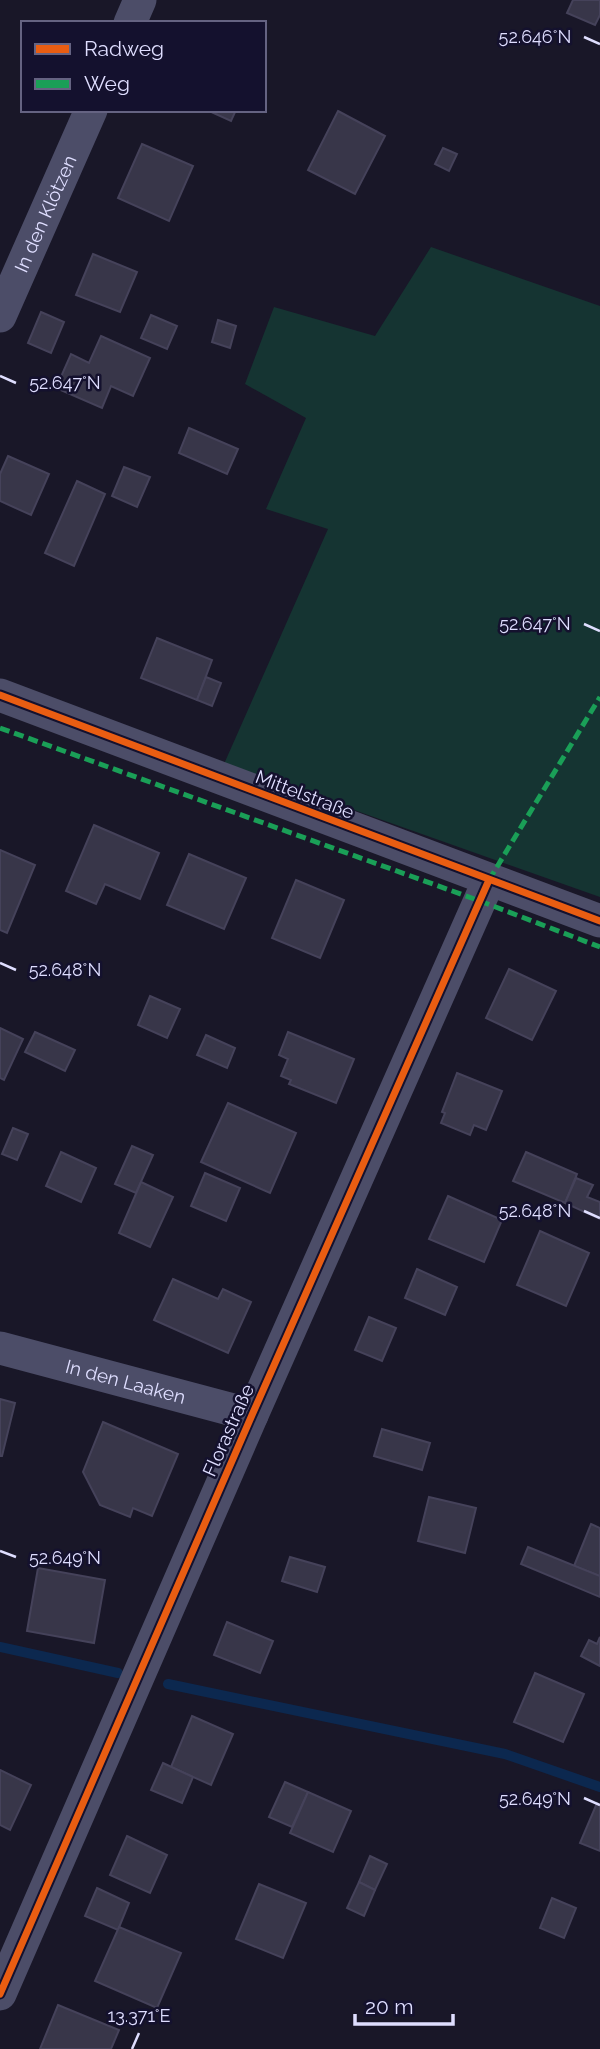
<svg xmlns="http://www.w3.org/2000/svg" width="600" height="2049" font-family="Raleway,sans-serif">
  <rect width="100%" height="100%" fill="#191728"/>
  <path fill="#153432" d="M431 247 600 306V897L224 764 328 529 266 509 306 418 245 384 274 307 375 336Z"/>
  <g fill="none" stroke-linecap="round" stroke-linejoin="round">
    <g stroke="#0c284f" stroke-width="10">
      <path d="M0 1647 118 1673"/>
      <path d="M168 1684 505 1754 600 1787"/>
    </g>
  </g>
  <g fill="#383649" stroke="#45425a" stroke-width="2">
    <path d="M573 0H600V15L595 25 567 13Z"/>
    <path d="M207 110H236L231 121Z"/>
    <path d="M338 111 385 136 355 194 308 170Z"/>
    <path d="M142 144 193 166 169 221 118 198Z"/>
    <path d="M443 148 457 154 449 171 435 164Z"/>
    <path d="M93 254 137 272 120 312 76 295Z"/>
    <path d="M41 312 64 322 51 353 28 343Z"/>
    <path d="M151 315 177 326 167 349 141 338Z"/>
    <path d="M218 320 236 326 230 348 212 342Z"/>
    <path d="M101 336 150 358 133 396 111 386 102 408 56 388 71 354 89 363Z"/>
    <path d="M189 428 238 449 227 474 179 453Z"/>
    <path d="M8 456 49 474 31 515 0 501V474Z"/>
    <path d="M124 467 150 477 137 507 112 496Z"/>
    <path d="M77 481 105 494 74 566 45 553Z"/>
    <path d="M157 638 212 660 197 700 141 678Z"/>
    <path d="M206 677 221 683 212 706 197 700Z"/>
    <path d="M94 825 159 853 140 899 105 884 96 904 66 891Z"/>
    <path d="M0 850 35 865 7 933 0 930Z"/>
    <path d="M189 854 246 878 224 929 167 905Z"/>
    <path d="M296 880 344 900 320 958 272 938Z"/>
    <path d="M509 969 556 991 532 1040 486 1018Z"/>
    <path d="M150 996 180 1009 167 1038 138 1025Z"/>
    <path d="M0 1028 23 1039 4 1080 0 1078Z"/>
    <path d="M35 1032 75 1050 65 1071 25 1052Z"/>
    <path d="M288 1032 354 1059 336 1103 289 1084 291 1080 281 1076 288 1059 279 1055Z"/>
    <path d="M206 1035 235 1048 227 1068 197 1055Z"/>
    <path d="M457 1073 502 1091 486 1130 474 1125 470 1135 441 1123 445 1113 442 1112Z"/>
    <path d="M228 1103 296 1133 270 1193 201 1162Z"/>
    <path d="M13 1128 28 1134 17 1160 2 1154Z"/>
    <path d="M132 1146 153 1155 136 1193 115 1184Z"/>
    <path d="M61 1152 96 1168 81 1202 46 1186Z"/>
    <path d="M526 1152 577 1174 565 1203 513 1181Z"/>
    <path d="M205 1173 240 1188 226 1221 191 1206Z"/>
    <path d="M576 1178 593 1185 587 1197 600 1202V1219L565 1203Z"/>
    <path d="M141 1182 173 1197 150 1247 119 1233Z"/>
    <path d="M448 1196 502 1220 484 1262 429 1239Z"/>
    <path d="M540 1231 589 1253 566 1306 517 1285Z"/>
    <path d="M417 1269 457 1287 445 1315 405 1298Z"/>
    <path d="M173 1279 218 1299 223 1289 251 1302 228 1353 154 1320Z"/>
    <path d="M369 1317 396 1328 382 1361 355 1350Z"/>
    <path d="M0 1399 15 1403 2 1456H0Z"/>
    <path d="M103 1422 178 1454 152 1516 133 1508 130 1517 100 1505 83 1472Z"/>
    <path d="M382 1429 430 1443 422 1470 374 1456Z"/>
    <path d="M429 1497 476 1508 465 1553 418 1541Z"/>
    <path d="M591 1524 600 1528V1576L574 1566Z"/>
    <path d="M528 1547 600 1576V1597L521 1564Z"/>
    <path d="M290 1557 325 1567 317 1592 282 1581Z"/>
    <path d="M38 1568 105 1580 94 1643 27 1631Z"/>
    <path d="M227 1622 273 1641 260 1673 214 1655Z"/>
    <path d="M600 1637V1666L581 1656 589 1640 597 1644Z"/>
    <path d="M535 1673 584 1694 563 1742 514 1722Z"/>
    <path d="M192 1716 233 1734 211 1785 171 1767Z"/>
    <path d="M163 1763 193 1777 182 1803 151 1790Z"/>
    <path d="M0 1770 31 1785 10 1830 0 1825Z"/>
    <path d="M285 1782 308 1792 292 1827 269 1817Z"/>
    <path d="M308 1792 351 1811 333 1852 290 1833Z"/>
    <path d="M597 1803 600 1805V1851L580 1843Z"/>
    <path d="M127 1836 167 1855 150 1893 110 1875Z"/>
    <path d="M370 1856 387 1864 375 1890 359 1882Z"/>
    <path d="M359 1882 375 1890 364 1916 347 1908Z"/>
    <path d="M259 1884 306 1903 283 1958 236 1939Z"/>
    <path d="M97 1888 129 1903 118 1930 85 1916Z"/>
    <path d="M552 1898 576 1908 564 1938 540 1928Z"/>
    <path d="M119 1927 181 1953 157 2008 95 1981Z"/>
    <path d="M58 2005 119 2030 111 2049H40Z"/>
  </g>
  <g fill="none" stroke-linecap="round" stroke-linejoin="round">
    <g stroke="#4c4d68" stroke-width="33">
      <path d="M130 23 140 0"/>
      <path id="s1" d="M0 316 91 110"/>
      <path d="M0 695 600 921"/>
      <path id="s2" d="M0 1348 252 1415"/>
      <path d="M0 1994 252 1415 489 880"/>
    </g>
    <g stroke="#1a9f57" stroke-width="5" stroke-dasharray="10 5" stroke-linecap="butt">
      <path d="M0 728 480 901 600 947"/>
      <path d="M489 880 600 697"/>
    </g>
    <defs>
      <g id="cycleway">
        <path d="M0 695 600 921"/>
        <path d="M0 1994 252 1415 489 880"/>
      </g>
    </defs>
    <use href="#cycleway" stroke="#14112e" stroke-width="11"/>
    <use href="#cycleway" stroke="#e95d12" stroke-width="7"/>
  </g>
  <path fill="none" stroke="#dfdeff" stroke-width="2.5" d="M584 37 600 44M0 376 16 383M584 624 600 631M0 963 16 970M584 1211 600 1218M0 1551 16 1557M584 1798 600 1805M132 2049 139 2033"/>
  <g text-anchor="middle" stroke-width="5" stroke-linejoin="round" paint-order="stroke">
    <g font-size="19" fill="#dfdeff" stroke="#14112e">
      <text dy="7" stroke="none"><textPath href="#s1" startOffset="112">In den Klötzen</textPath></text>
      <text transform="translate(305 794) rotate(21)" y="7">Mittelstraße</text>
      <text dy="7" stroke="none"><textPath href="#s2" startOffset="130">In den Laaken</textPath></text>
      <text transform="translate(228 1430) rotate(-66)" y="7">Florastraße</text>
    </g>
  </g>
  <g font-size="18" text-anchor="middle" fill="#dfdeff" stroke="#14112e" stroke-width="5" stroke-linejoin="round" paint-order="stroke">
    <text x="535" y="43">52.646°N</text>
    <text x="65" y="389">52.647°N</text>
    <text x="535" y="630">52.647°N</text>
    <text x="65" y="976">52.648°N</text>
    <text x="535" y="1217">52.648°N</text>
    <text x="65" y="1564">52.649°N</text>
    <text x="535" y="1805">52.649°N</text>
    <text x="139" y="2022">13.371°E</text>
  </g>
  <rect x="21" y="21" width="245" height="91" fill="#14112e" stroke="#656382" stroke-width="2"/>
  <rect x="35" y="44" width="35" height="10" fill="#e95d12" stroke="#656382" stroke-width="2"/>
  <text x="84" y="56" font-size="21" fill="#dfdeff">Radweg</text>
  <rect x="35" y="79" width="35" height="10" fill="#1a9f57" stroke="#656382" stroke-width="2"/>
  <text x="84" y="91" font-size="21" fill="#dfdeff">Weg</text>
  <path d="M355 2014v10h98v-10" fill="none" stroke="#dfdeff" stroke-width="3.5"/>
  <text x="365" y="2014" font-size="21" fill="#dfdeff" stroke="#14112e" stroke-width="5" paint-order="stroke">20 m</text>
</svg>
